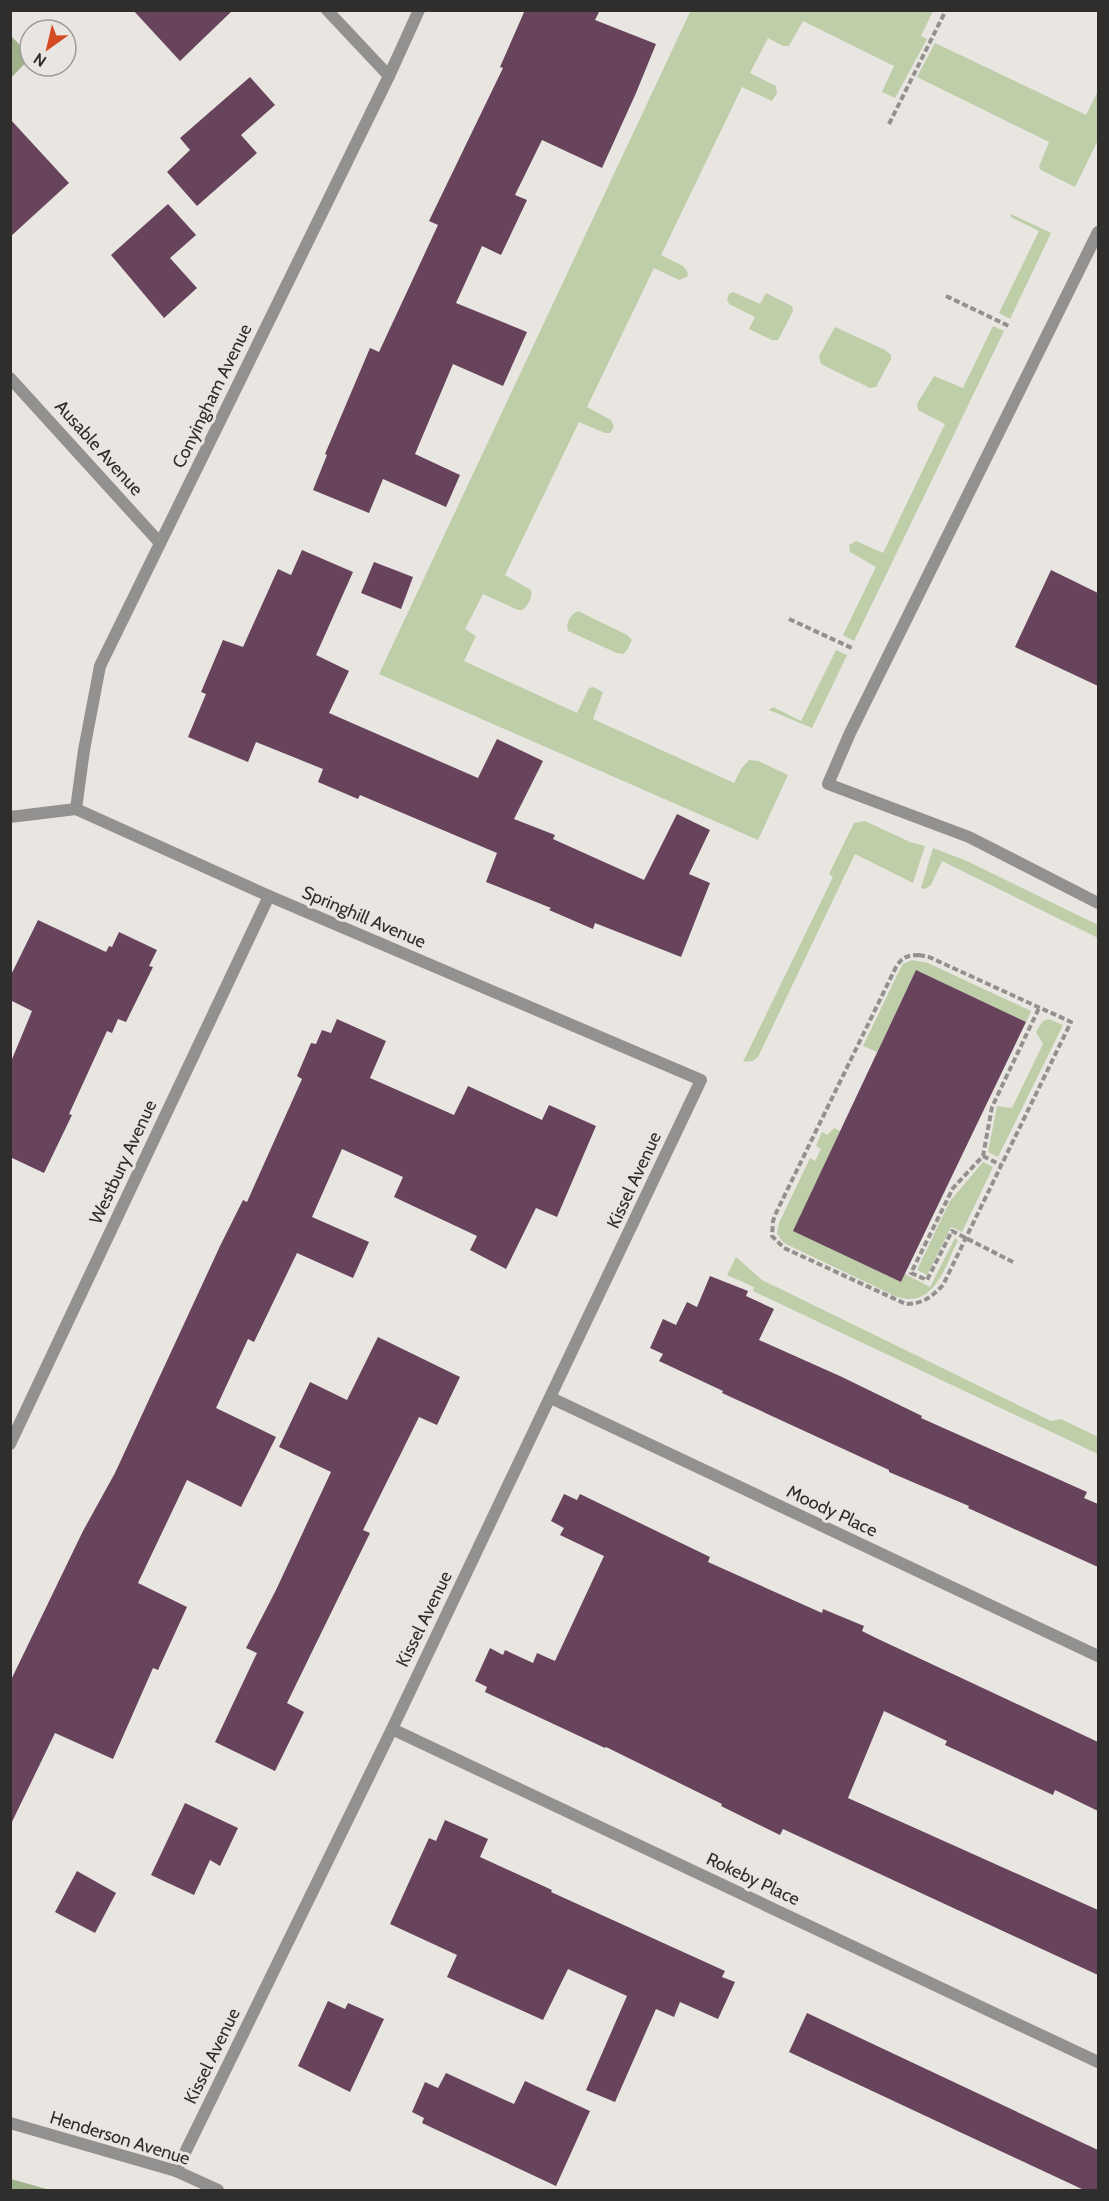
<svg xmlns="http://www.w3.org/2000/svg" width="1109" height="2201" font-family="Cabin,sans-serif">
  <rect width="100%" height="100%" fill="#e9e5e1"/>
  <g fill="#bdcea8">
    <path d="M691 10 933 11 921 36 927 39 895 98 882 92 894 66 803 21 789 46H783L768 38 750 73 776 86 777 93 772 101 742 87 661 255 683 266 688 273 687 277 679 280 654 268 587 407 611 420 614 427 610 433H605L579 422 505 575 531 590C533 596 528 607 522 610H518L483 594 465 629 476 636 464 661 577 713 589 688 593 687 603 692 593 719 734 783 741 769 749 760 758 761 788 775 758 840 379 674Z"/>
    <path d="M935 43 1086 115 1098 91V140L1075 187 1041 170 1039 167 1049 142 917 77Z"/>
    <path d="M1011 214 1051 233 1010 319 999 313 1039 231 1011 217Z"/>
    <path d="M733 292 760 304 766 293 792 306 793 311 778 340H772L749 329 755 317 729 304 727 299 729 294Z"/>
    <path d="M993 326 1004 331 854 641 843 635 876 567 850 552 849 545 856 541 883 553 945 424 918 410 917 404 934 376 963 388Z"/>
    <path d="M835 327 885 350 891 355V359L876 387 870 388 821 364 819 356Z"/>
    <path d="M578 611 627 635 632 640 627 650 623 654 617 653 568 631C565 623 571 614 578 611Z"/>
    <path d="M836 650 847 655 812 728 769 710 773 707 801 721Z"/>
    <path d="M865 821 910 842 925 846 913 883 855 854 758 1057 753 1061 743 1062 833 877 829 874 854 823Z"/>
    <path d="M933 848 967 861 1098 925V938L942 861 931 885 925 889 921 888Z"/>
    <path d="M912 960 928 963 1031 1011 1026 1022 916 970 877 1052 863 1046 900 969 903 964Z"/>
    <path d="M1049 1019 1063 1025 998 1157 988 1152 997 1106 1012 1108 1043 1044 1036 1032 1043 1021Z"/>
    <path d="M834 1128 840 1131 794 1231 901 1282 905 1274 930 1287 955 1238 958 1240C945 1266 934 1311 895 1296L786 1244 782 1241 777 1233 779 1223 810 1158 815 1161 821 1149 816 1146 822 1132 827 1135Z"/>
    <path d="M983 1162 993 1167 962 1232 951 1227 927 1275 917 1270 950 1201Z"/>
    <path d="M736 1257 762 1280 1051 1421 1061 1419 1098 1437V1454L753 1291 754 1287 727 1275Z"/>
  </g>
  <g fill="#9fb188">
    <path d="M10 35 30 55V58L11 78Z"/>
    <path d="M10 2179H11L50 2190H11Z"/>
  </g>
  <g fill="#67445c">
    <path d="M133 10H233L180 61Z"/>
    <path d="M525 10H600L595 20 656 44 636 93 602 168 542 140 515 195 527 200 501 255 482 246 456 303 527 332 503 386 453 364 415 454 460 475 446 507 383 479 369 513 313 490 327 455 325 454 370 348 379 352 438 225 429 221 503 68 500 67Z"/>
    <path d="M250 77 275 105 241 135 257 153 197 206 167 172 190 150 180 138Z"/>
    <path d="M10 119 69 183 10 237Z"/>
    <path d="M168 204 196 235 170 258 197 288 164 318 111 255Z"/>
    <path d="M302 550 353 572 316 655 349 671 329 713 478 778 497 739 543 761 514 819 555 835 553 839 644 880 677 814 710 830 689 874 710 883 681 957 595 923 593 929 549 910 551 908 486 882 497 853 360 795 358 799 318 782 323 769 256 742 248 762 188 737 206 694 201 692 223 640 243 647 278 569 291 575Z"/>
    <path d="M374 562 413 577 401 609 361 593Z"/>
    <path d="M1051 570 1098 593V686L1015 647Z"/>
    <path d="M38 920 106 952 109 946 112 947 119 932 157 950 149 966 153 967 126 1022 118 1019 112 1033 107 1031 69 1114 72 1115 44 1173 10 1157V1064L32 1011 10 1000V977Z"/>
    <path d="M916 970 1026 1022 901 1282 793 1231Z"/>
    <path d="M337 1019 386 1041 370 1078 454 1115 468 1086 542 1120 549 1105 596 1126 557 1217 536 1208 506 1269 470 1250 477 1236 394 1197 403 1177 342 1149 312 1217 369 1242 353 1278 297 1253 254 1342 248 1339 216 1408 276 1437 241 1507 187 1480 138 1583 187 1607 158 1670 153 1668 113 1759 55 1733 10 1826V1682L83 1531 115 1473 221 1244 243 1200 247 1202 302 1079 297 1076 311 1043 316 1044 322 1030 331 1033Z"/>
    <path d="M710 1276 748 1291 746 1296 774 1309 759 1340 842 1377 922 1416 921 1418 1087 1492 1084 1498 1098 1504V1567L968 1508 969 1506 889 1472V1470L722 1393 723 1391 659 1361 663 1354 650 1348 663 1319 676 1325 687 1302 697 1307Z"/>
    <path d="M378 1337 460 1377 437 1425 419 1417 363 1530 370 1533 287 1703 304 1712 275 1771 215 1742 257 1653 246 1648 276 1590 331 1472 279 1447 310 1382 347 1400Z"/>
    <path d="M564 1494 577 1500 580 1494 710 1557 708 1562 822 1613 823 1609 864 1626 862 1631 876 1638 1098 1742V1811L1055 1790 1053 1795 945 1745 947 1741 884 1711 848 1798 1098 1910V1975L783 1829 780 1835 721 1806 722 1804 606 1747 605 1748 485 1692 487 1687 475 1681 490 1648 503 1655 505 1650 533 1663 537 1653 555 1661 604 1556 560 1535 564 1528 551 1521Z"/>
    <path d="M185 1803 238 1828 220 1866 210 1860 194 1895 151 1875Z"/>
    <path d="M445 1820 488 1839 480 1857 552 1890 551 1892 725 1971 722 1977 735 1982 718 2019 680 2002 674 2017 656 2009 615 2102 586 2090 627 1996 568 1969 543 2020 447 1977 457 1955 390 1924 429 1838 436 1841Z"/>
    <path d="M77 1871 116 1893 95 1933 55 1912Z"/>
    <path d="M328 2001 345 2009 348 2003 384 2019 350 2092 298 2066Z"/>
    <path d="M807 2013 1098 2150V2190H1084L789 2052Z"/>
    <path d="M446 2073 514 2104 525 2081 590 2111 556 2186 422 2123 424 2118 412 2112 425 2082 438 2088Z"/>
  </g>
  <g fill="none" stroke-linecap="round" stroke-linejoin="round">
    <g stroke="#93908e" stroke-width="4" stroke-dasharray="6 3" stroke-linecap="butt">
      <path d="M889 124 946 10"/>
      <path d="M946 296 1011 327"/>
      <path d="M789 619 854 649"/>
      <path d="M919 955 929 957 1071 1022 943 1285C932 1297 922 1304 906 1304L784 1248 772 1236 773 1221 776 1213 896 967C902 957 908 955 919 955Z"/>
      <path d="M983 1156 1001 1165"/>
      <path d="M1013 1262 952 1231 927 1280 911 1273 953 1188 983 1156 992 1107 1039 1008"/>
    </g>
    <path stroke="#92918f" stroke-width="12" d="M1098 232 850 733 828 784 969 837 1098 903"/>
    <g stroke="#92918f" stroke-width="12">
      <path d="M327 10 389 76"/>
      <path d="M10 378 160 543"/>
      <path d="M76 809 84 750 100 666 389 76 419 10"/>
      <path d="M10 817 76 809 269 896 701 1080 392 1729 176 2171"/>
      <path d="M551 1398 1098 1656"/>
      <path d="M10 1444 269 896"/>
      <path d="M392 1729 1098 2062"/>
    </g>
    <path stroke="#92918f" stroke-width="12" d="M10 2123 176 2171 218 2190"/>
  </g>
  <g text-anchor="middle" stroke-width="6" stroke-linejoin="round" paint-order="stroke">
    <g font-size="18" fill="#2f2e2d" stroke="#e9e5e1">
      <text transform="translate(212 396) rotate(-64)" y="6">Conyingham Avenue</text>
      <text transform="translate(99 448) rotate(48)" y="6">Ausable Avenue</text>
      <text transform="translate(364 917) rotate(23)" y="6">Springhill Avenue</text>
      <text transform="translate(123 1162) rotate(-65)" y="6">Westbury Avenue</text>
      <text transform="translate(634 1180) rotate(-65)" y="6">Kissel Avenue</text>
      <text transform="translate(832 1511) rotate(25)" y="6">Moody Place</text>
      <text transform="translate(424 1619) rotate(-64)" y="6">Kissel Avenue</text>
      <text transform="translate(753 1879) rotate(25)" y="6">Rokeby Place</text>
      <text transform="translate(212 2056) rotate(-64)" y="6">Kissel Avenue</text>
      <text transform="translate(120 2138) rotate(17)" y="6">Henderson Avenue</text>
    </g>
  </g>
  <rect width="1109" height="2201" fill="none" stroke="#2f2e2d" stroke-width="24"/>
  <g transform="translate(48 48) rotate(214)"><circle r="28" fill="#e9e5e1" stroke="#9f9c99" stroke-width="1.5"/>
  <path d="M0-4.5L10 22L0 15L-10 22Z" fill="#d44b23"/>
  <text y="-9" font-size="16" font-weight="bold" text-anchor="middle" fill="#2f2e2d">N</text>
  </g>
</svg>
